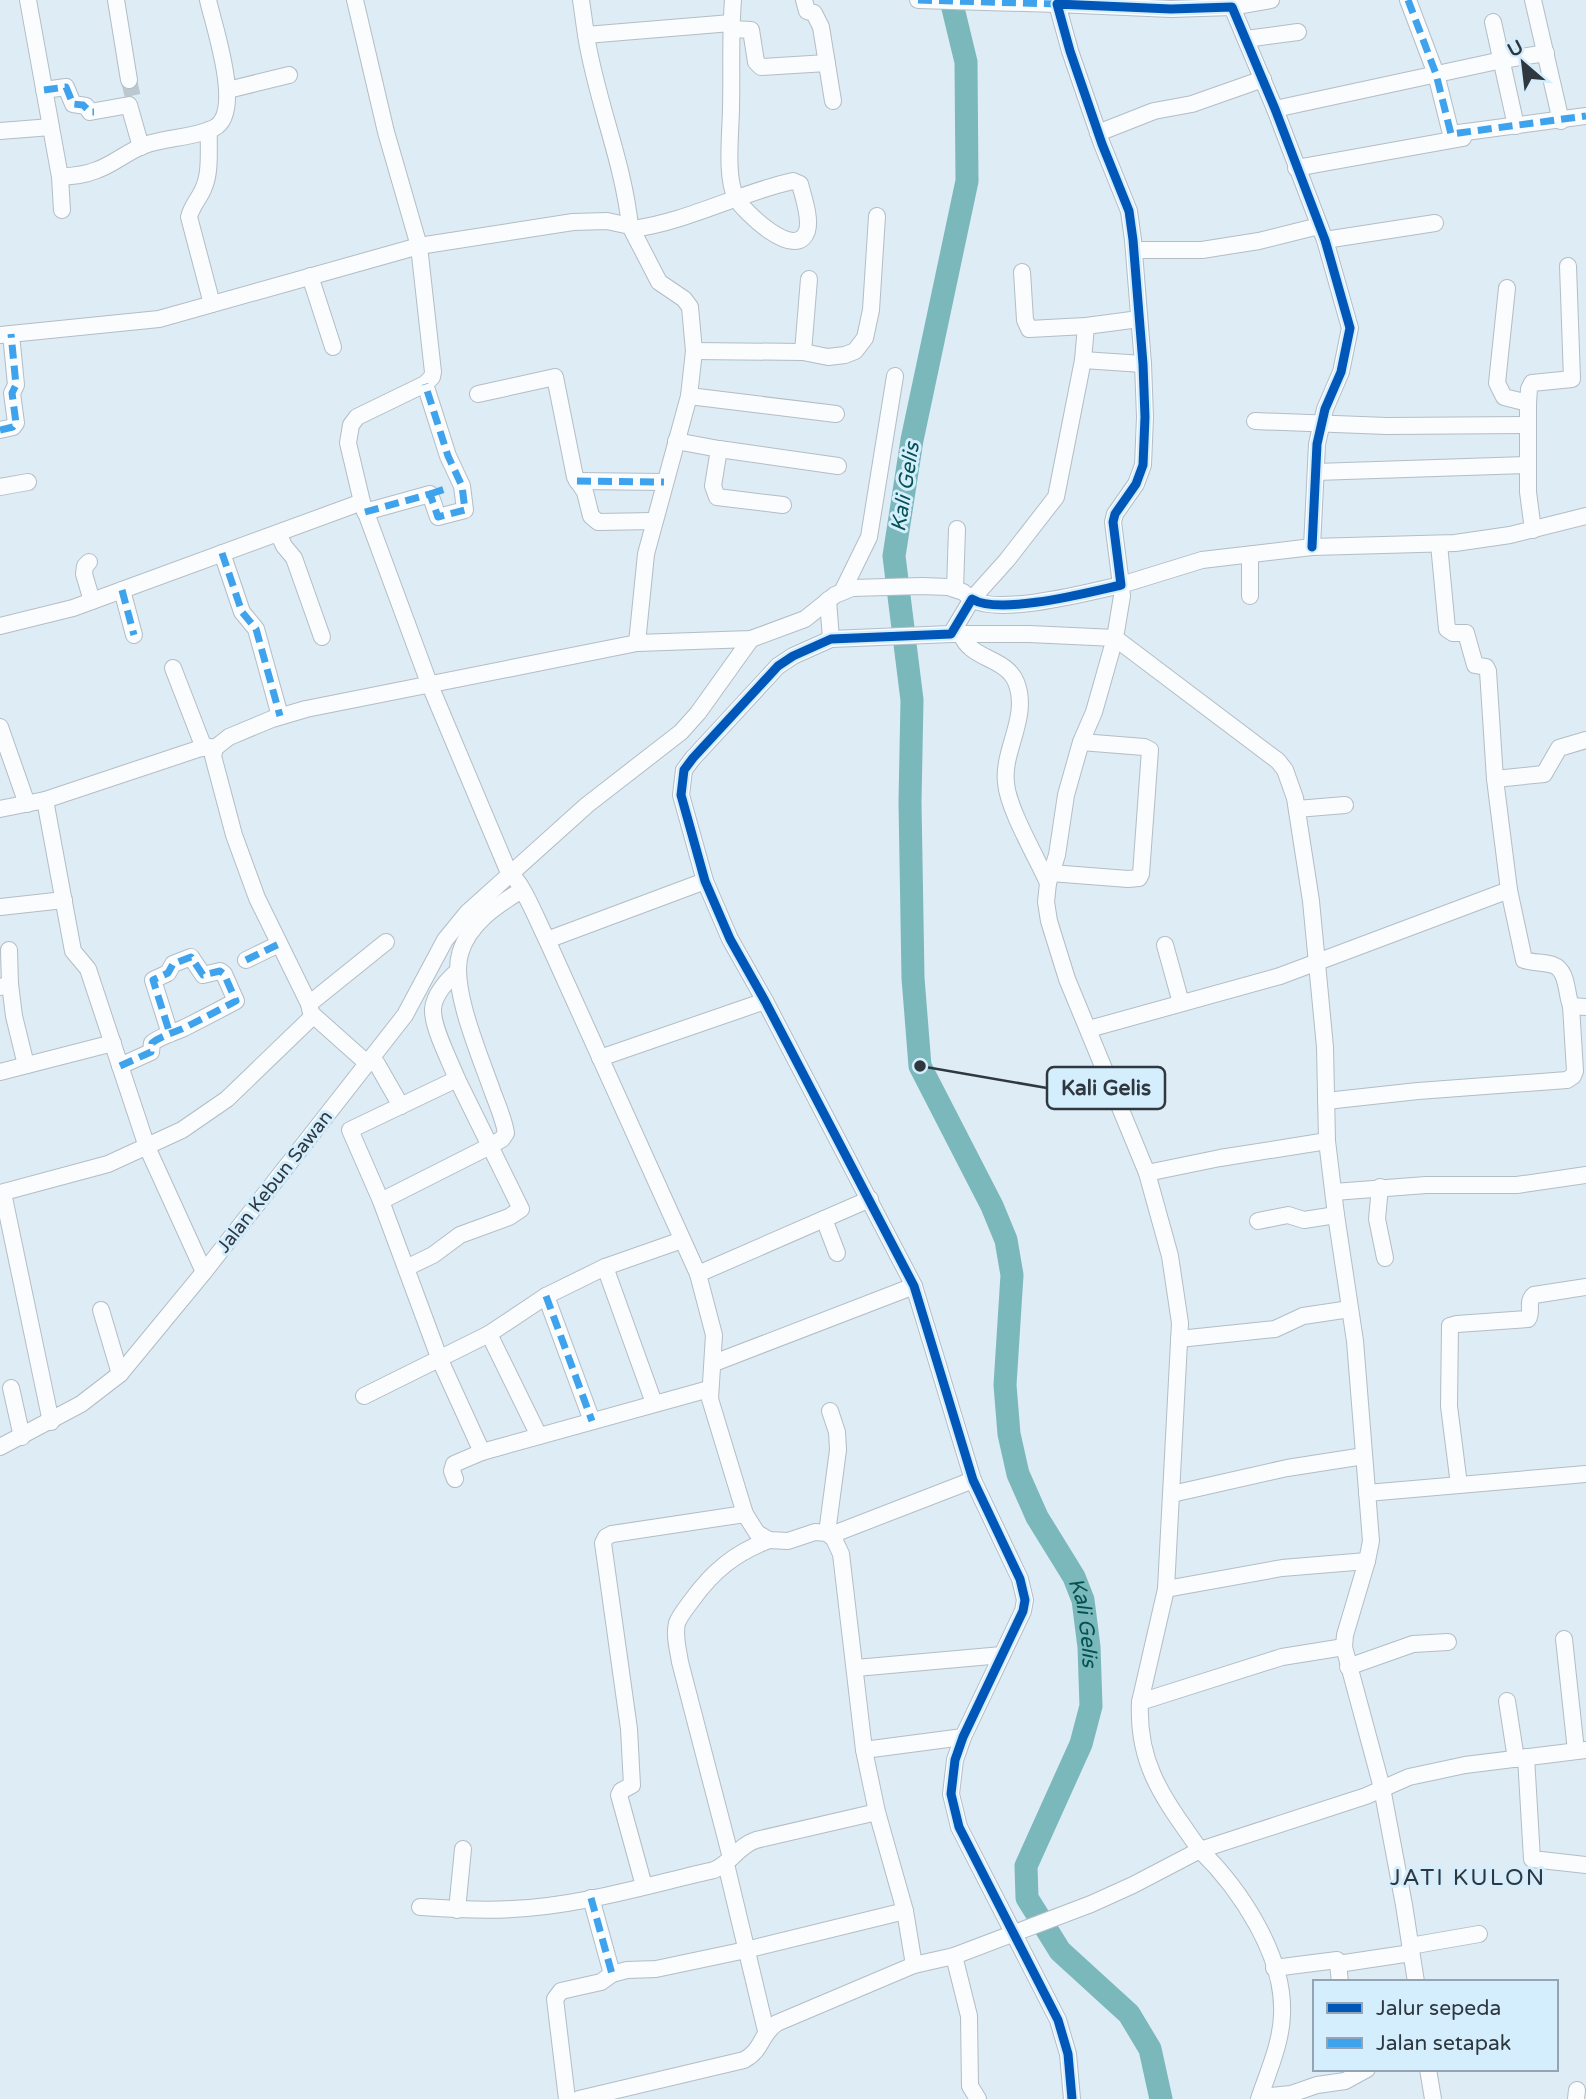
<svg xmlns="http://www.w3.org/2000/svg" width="1586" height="2099" font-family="'Varela Round',sans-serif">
  <rect width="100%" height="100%" fill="#deecf5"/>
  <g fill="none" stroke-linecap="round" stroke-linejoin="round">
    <path stroke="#7bb8bb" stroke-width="23" id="s1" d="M951 0 966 62 967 181 912 440 894 556 912 700 910 802 913 978 920 1066 992 1206 1006 1240 1012 1275 1005 1385 1009 1434 1018 1474 1037 1517 1074 1577 1083 1600 1089 1647 1091 1706 1081 1744 1026 1866 1027 1898 1060 1951 1129 2014 1150 2049 1161 2099"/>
    <path stroke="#bbc8d1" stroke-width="16" stroke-dasharray="16 8" stroke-linecap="butt" d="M129 80 133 98"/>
    <defs>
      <g id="street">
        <path d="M28 0 60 177 62 210"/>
        <path d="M116 0 129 80"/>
        <path d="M355 0 386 132 419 246 433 372 432 377 425 384 357 417 351 425 348 443 362 502 429 683 509 873C522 880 539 925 547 940L698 1274 714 1335 710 1399 745 1514 757 1533 769 1540 788 1541 815 1532 827 1533 834 1539 841 1554 864 1750 877 1812 905 1911 914 1965"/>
        <path d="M581 0 586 35 731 23"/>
        <path d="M804 0 807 11 814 13 821 27 833 101"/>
        <path d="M918 0 1057 4 1056 0"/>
        <path d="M1408 0 1436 74 1451 134 1586 116"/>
        <path d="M1533 0 1561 121"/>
        <path d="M1232 7 1271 0"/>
        <path d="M1493 22 1516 126"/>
        <path d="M732 29 751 30 756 62 761 67 827 63"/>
        <path d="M586 35C596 100 623 160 630 226"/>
        <path d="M1246 39 1298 32"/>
        <path d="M44 90 66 87 73 104 86 106 90 112 129 105 141 147"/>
        <path d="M228 90 289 75"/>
        <path d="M1275 109 1502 60 1546 53"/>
        <path d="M209 130C208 147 211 171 204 187 200 198 192 205 189 217L212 304"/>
        <path d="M0 131 51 127"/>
        <path d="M1098 133 1154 111 1192 104 1263 79"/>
        <path d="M1296 168 1463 138"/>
        <path d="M60 177C73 176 85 175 97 170 114 164 128 151 145 145 167 137 194 138 214 128 244 113 214 27 208 0"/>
        <path d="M633 229C689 221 739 193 793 181L800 184C803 196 811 218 807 231 796 262 744 212 736 198 725 177 731 131 731 107 732 71 730 36 733 0"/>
        <path d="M1325 240 1435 223"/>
        <path d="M1134 250H1202L1259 241 1319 226"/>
        <path d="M1022 272 1025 320 1029 329 1086 326 1139 319"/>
        <path d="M310 276 333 347"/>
        <path d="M1507 288 1497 383 1504 397 1528 403V492L1533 530"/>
        <path d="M0 335 159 319 419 246 573 222 607 221 630 226 659 282 684 299 690 307 694 351 689 396 646 554 637 643"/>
        <path d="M694 351 803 352 828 357 845 355 855 351 865 338 871 310 877 216"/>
        <path d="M803 352 809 279"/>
        <path d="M1083 360 1086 326"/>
        <path d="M478 394 555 377 575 477 585 492 591 516 598 522 654 521"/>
        <path d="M689 396 836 414"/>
        <path d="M1528 403 1529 389 1532 383 1572 379 1568 266"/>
        <path d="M1255 421 1387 426 1528 425"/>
        <path d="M0 430 13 427 16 423 12 393 16 385 11 334"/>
        <path d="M676 441 719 449 838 466"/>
        <path d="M719 449 713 486 717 497 783 505"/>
        <path d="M1316 472 1528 465"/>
        <path d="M577 481 664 482"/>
        <path d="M0 487 28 482"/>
        <path d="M365 512 430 494 438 517 465 510 462 486 448 456 425 384"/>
        <path d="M1586 516 1510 535 1455 543 1312 547 1202 560 1121 585 1122 596 1115 638 1094 712 1081 742 1066 795 1057 855 1048 883 1046 902 1049 921 1067 979 1147 1173 1170 1256 1180 1323 1166 1589 1140 1702C1137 1766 1165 1800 1200 1850L1366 1796 1409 1777 1465 1765 1586 1750"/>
        <path d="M278 533 284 546 294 558 322 637"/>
        <path d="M1439 544 1447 629 1453 633H1466L1475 665 1486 667 1488 671 1495 779"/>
        <path d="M222 553 242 612 256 629 280 716"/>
        <path d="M1250 555V596"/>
        <path d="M89 562 85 566 84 574 92 601"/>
        <path d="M955 589 957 529"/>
        <path d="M122 590 134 635"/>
        <path d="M843 590 869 537 895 376"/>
        <path d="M828 600 831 639"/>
        <path d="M0 626 73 608 362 502"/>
        <path d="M951 634H1029L1115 638 1278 761 1285 770 1295 798 1311 901 1325 1047 1327 1141 1336 1215 1355 1341 1371 1541 1367 1561 1345 1635 1344 1647 1382 1788 1404 1905 1416 1982"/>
        <path d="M961 634C970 660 1006 657 1016 682 1030 717 1002 750 1006 783 1008 809 1037 858 1048 883"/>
        <path d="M173 668 204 748"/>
        <path d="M0 727 27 804"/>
        <path d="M45 800 73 951 88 969 147 1147 204 1272"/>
        <path d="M0 809 45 800 198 749 209 747 215 748"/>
        <path d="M1297 809 1345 805"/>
        <path d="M1051 873 1128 879 1139 878 1141 874 1150 750 1144 747 1081 742"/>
        <path d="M1509 890 1495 779 1544 774 1559 748 1586 740"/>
        <path d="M0 907 64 900"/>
        <path d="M547 940 705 881"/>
        <path d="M1165 945 1181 1003"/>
        <path d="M9 950 10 984"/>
        <path d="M246 960 279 944"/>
        <path d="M0 987 10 984 14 1016 26 1065"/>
        <path d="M309 1004 386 942"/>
        <path d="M313 1015 368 1064"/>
        <path d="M1089 1029 1280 976 1509 890 1524 960C1533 963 1544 962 1553 965 1568 970 1566 994 1571 1006L1586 1007"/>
        <path d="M600 1058 765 1001"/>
        <path d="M371 1061 377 1064 401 1106"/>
        <path d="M120 1066 151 1052 152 1043C161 1036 173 1033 184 1028 202 1019 219 1010 236 1001L224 974 220 971 203 975 191 957 173 964 168 973 153 980 170 1034"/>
        <path d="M0 1072 113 1043"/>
        <path d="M457 1079C450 1061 432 1027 433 1009 434 995 447 980 458 971"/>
        <path d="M1326 1101 1418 1091 1567 1080 1573 1076 1575 1071 1571 1006"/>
        <path d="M1147 1173 1220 1158 1327 1141"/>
        <path d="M1380 1187 1377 1219 1385 1258"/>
        <path d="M1334 1192 1426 1185H1517L1586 1175"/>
        <path d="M0 1193 108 1164 182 1130 227 1099 312 1017 309 1004 257 898 234 835 213 756 215 748 229 737 272 719 306 709 637 643 751 639 805 619 835 595 852 588 922 586 948 587 963 592 972 599 1007 560 1056 497 1083 360 1143 364"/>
        <path d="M3 1193 51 1422"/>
        <path d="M381 1201 490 1146 502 1139 506 1133C504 1120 498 1106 493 1093 481 1058 450 988 460 954 468 924 497 905 522 890"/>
        <path d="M824 1219 837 1253"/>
        <path d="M1258 1221 1288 1215 1304 1220 1336 1215"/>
        <path d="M605 1267 654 1403"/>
        <path d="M406 1268 433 1255 460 1235 509 1217 521 1209 457 1079 350 1130 381 1201 440 1360 482 1452"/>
        <path d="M698 1274 870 1199"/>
        <path d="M546 1296 592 1421"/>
        <path d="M101 1310 120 1374"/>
        <path d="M489 1334 539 1436"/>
        <path d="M1179 1339 1275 1329 1303 1316 1350 1309"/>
        <path d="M714 1363 914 1286"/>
        <path d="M11 1388 22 1437"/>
        <path d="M364 1396 489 1334 546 1296 605 1267 682 1240"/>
        <path d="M0 1447 81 1404 120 1374 204 1272 405 1015 445 940 467 913 587 805 681 732 698 713 751 639"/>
        <path d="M455 1479 452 1471 454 1464 482 1452 709 1389"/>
        <path d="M1459 1485 1449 1406 1450 1326 1457 1324 1528 1319C1533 1312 1526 1301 1534 1295L1586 1287"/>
        <path d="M1367 1493 1586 1474"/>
        <path d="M1172 1494 1287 1468 1364 1456"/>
        <path d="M827 1533 838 1450 837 1432 830 1411"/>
        <path d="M831 1535 973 1480"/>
        <path d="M1166 1589 1282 1568 1367 1561"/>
        <path d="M1564 1639 1576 1751"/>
        <path d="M1348 1667 1413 1644 1448 1642"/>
        <path d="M856 1668 1002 1655"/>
        <path d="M1507 1701 1516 1759"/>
        <path d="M1140 1702 1282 1657 1344 1647"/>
        <path d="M864 1750 963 1737"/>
        <path d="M1526 1757 1532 1859 1586 1865"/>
        <path d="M731 1858 680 1662C678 1649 674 1636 677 1623 680 1615 687 1607 692 1600 713 1571 735 1553 769 1540"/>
        <path d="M726 1864 766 2031"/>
        <path d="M644 1886 619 1795 621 1791 632 1785 629 1729 603 1543 606 1537 612 1534 745 1514"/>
        <path d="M591 1898 612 1974"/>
        <path d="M420 1907C451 1909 481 1911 512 1909 580 1906 648 1885 714 1870 731 1863 738 1846 756 1840L877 1812"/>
        <path d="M457 1910 463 1849"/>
        <path d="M1410 1946 1479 1934"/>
        <path d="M954 1956 969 2016 970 2086 978 2099"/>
        <path d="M1338 1964 1340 1982"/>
        <path d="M1274 1968 1337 1960 1338 1964 1411 1953"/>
        <path d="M1428 2069 1433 2099"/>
        <path d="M1260 2097 1291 2094 1317 2085 1345 2081 1367 2069"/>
        <path d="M567 2099 555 1999 561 1991 601 1982 612 1974 627 1970 656 1969 746 1950 905 1911"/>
        <path d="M579 2099 744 2060C763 2050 760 2034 777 2023L914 1965 954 1956 1091 1904 1133 1885 1200 1850C1240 1889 1285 1956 1282 2015 1281 2044 1268 2072 1259 2099"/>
        <path d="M1072 2099 1068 2054 1058 2020 959 1827 951 1794 955 1760 963 1737 1023 1611 1025 1600 1020 1579 973 1480 914 1286 765 1001 730 939 705 881 681 795 684 770 693 758 778 666 793 656 831 639 951 634 972 599C999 616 1090 592 1121 585L1113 522 1115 514 1136 484 1143 465 1145 417 1143 364 1133 240 1129 211 1102 144 1070 51 1057 4 1171 9 1232 7 1275 109 1325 240 1350 328 1341 372 1325 409 1317 444 1312 547"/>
        <path d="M1576 2099 1577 2090"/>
      </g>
    </defs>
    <use href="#street" stroke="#b3bdc5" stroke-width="18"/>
    <use href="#street" stroke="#fafcfe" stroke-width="16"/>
    <g stroke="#3ea3ec" stroke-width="7" stroke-dasharray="14 7" stroke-linecap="butt">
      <path d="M918 0 1057 4"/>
      <path d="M1408 0 1436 74 1451 134 1586 116"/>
      <path d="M44 90 66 87 73 104 83 105 90 112H94"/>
      <path d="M0 430 13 427 16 423 12 393 16 385 11 334"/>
      <path d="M577 481 664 482"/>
      <path d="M430 494 445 489"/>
      <path d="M365 512 430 494 438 517 465 510 462 486 448 456 425 384"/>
      <path d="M222 553 242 612 256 629 280 716"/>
      <path d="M122 590 134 635"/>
      <path d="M246 960 279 944"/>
      <path d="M120 1066 151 1052 152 1043C161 1036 173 1033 184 1028 202 1019 219 1010 236 1001L224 974 220 971 203 975 191 957 173 964 168 973 153 980 170 1034"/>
      <path d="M546 1296 592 1421"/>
      <path d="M591 1898 612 1974"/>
    </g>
    <defs>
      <path id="cycleway" d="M1072 2099 1068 2054 1058 2020 959 1827 951 1794 955 1760 963 1737 1023 1611 1025 1600 1020 1579 973 1480 914 1286 765 1001 730 939 705 881 681 795 684 770 693 758 778 666 793 656 831 639 951 634 972 599C999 616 1090 592 1121 585L1113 522 1115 514 1136 484 1143 465 1145 417 1143 364 1133 240 1129 211 1102 144 1070 51 1057 4 1171 9 1232 7 1275 109 1325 240 1350 328 1341 372 1325 409 1317 444 1312 547"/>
    </defs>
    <use href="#cycleway" stroke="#d5eefe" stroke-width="13"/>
    <use href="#cycleway" stroke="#0057b8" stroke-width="9"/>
  </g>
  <g text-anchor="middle" stroke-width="6" stroke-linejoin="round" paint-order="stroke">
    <g font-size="19" fill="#2f383f" stroke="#d5eefe">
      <text transform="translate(274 1181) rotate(-52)" y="7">Jalan Kebun Sawan</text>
    </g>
    <g font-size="21" font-style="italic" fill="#035151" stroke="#d5eefe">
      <text transform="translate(905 487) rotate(-81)" y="7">Kali Gelis</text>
      <text dy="7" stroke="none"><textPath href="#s1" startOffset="1671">Kali Gelis</textPath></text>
    </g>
    <g font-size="23" letter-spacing="2" fill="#2f383f" stroke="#d5eefe">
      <text x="1468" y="1885">JATI KULON</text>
    </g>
  </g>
  <path fill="none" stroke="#2f383f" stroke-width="2.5" d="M920 1066L1047 1088"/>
  <circle fill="#2f383f" stroke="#d5eefe" stroke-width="2.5" cx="920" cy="1066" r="7"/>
  <rect fill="#d5eefe" stroke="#2f383f" stroke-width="2.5" x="1047" y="1067" width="118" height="42" rx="7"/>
  <g font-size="21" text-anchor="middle" font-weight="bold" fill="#2f383f">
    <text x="1106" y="1095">Kali Gelis</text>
  </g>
  <rect x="1313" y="1980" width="245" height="91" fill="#d5eefe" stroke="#93a5b2" stroke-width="2"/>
  <rect x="1327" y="2003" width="35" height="10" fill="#0057b8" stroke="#93a5b2" stroke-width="2"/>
  <text x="1376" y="2015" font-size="21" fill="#2f383f">Jalur sepeda</text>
  <rect x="1327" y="2038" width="35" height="10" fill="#3ea3ec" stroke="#93a5b2" stroke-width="2"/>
  <text x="1376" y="2050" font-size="21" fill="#2f383f">Jalan setapak</text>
  <g transform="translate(1523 63) rotate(332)" stroke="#d5eefe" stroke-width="5" paint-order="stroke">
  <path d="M0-5L12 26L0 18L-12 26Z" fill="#2f383f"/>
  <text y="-10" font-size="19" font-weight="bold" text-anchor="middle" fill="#2f383f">U</text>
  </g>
</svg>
